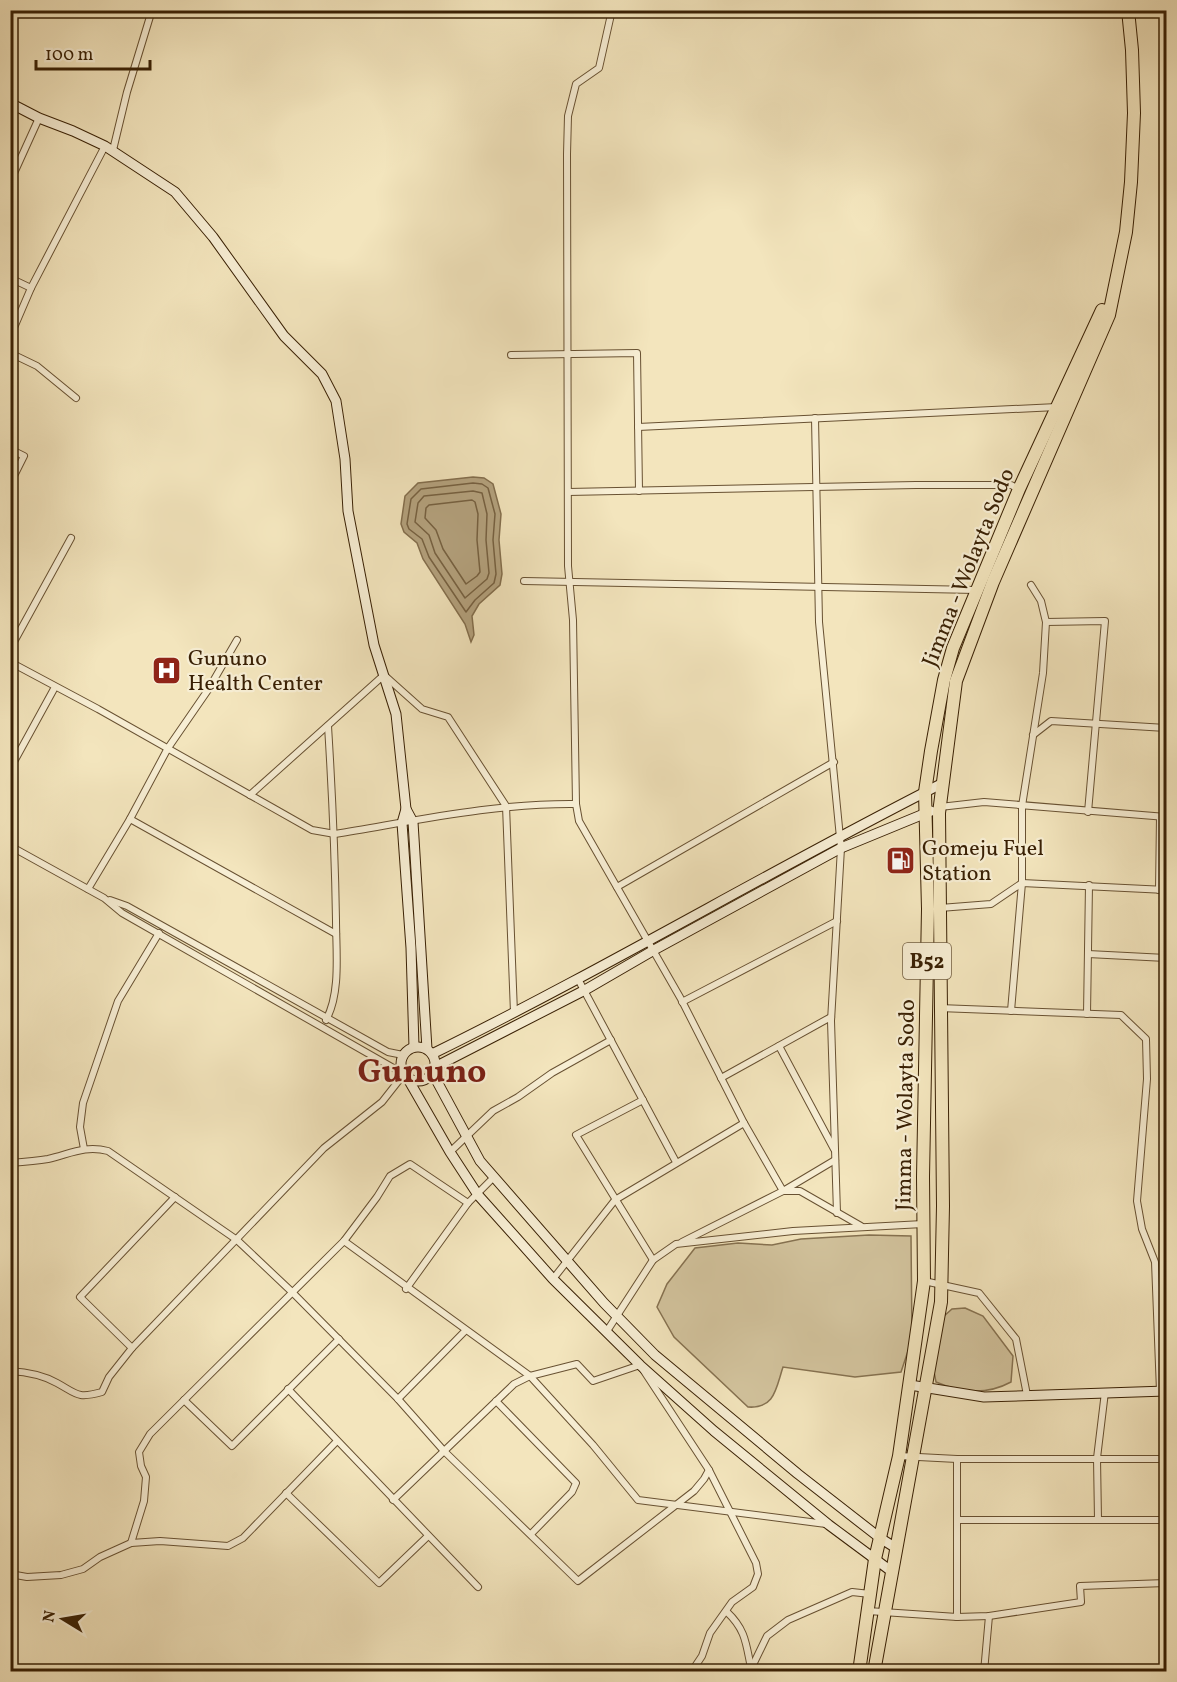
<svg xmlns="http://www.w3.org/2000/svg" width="1177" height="1682" font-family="Vollkorn,serif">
  <rect width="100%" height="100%" fill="#f3e5bd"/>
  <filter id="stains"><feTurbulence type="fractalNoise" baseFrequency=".00333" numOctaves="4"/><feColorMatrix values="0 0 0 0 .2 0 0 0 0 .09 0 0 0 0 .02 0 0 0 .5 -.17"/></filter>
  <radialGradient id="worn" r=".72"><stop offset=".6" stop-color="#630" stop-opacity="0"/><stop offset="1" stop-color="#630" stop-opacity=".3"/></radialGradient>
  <g fill="#d3c49e" stroke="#867251" stroke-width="1.5">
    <path d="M869 1235 911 1236 912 1339 901 1372 855 1377 783 1367C776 1388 775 1409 748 1407L674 1337 657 1307 667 1284 695 1248 738 1243 772 1245 801 1239Z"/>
    <path d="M965 1308 983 1316 1013 1356 1011 1382C987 1395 961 1393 936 1382L933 1367 943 1317 952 1309Z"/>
  </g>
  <path fill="#b4a27e" stroke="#836e4d" stroke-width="1.5" d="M473 477 484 478 493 484 501 514 499 540 502 574 500 585 479 604 472 616 474 635 471 642 465 624 423 559 417 543 404 532 401 524 405 496 418 483Z"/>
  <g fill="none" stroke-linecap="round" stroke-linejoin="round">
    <g stroke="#766141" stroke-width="1.5">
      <path d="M473 483 482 484 488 488 495 514 493 540 496 574 494 583 475 600 466 612 429 557 422 539 409 529 407 524 411 499 421 489Z"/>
      <path d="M473 491 482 493 487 514 486 540 489 573 487 579 465 598 435 553 429 535 415 522 418 503 424 496Z"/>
      <path d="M472 500 475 502 478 514 477 540 480 572 477 576 466 584 443 549 436 530 425 518 426 508 429 505Z"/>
    </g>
    <defs>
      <g id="street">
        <path d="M612 10 599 68 576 84 568 116 567 154 568 566 573 620 576 804 579 821 681 999 744 1123 783 1191 835 1160"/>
        <path d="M113 150 127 92 152 10"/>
        <path d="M10 182 39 118"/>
        <path d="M10 278 31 288"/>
        <path d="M10 337 31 288 105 146"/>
        <path d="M10 353 37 366 76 398"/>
        <path d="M511 355 637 353 639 491"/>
        <path d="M815 418 819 622 841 848 831 1021 837 1213"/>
        <path d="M638 427 1057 407"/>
        <path d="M10 449 24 456 10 484"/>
        <path d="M568 492 916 485H1011L1019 489"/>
        <path d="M524 581 976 590"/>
        <path d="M1046 622 1105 621 1088 812"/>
        <path d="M10 649 71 538"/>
        <path d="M10 662 98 709 312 830 335 834C415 821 495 803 576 804"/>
        <path d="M1033 735 1051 721 1166 728"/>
        <path d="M10 769 55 687"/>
        <path d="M250 795 384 675 422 709 448 717 506 806 514 1013"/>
        <path d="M940 807 984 802 1166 817"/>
        <path d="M130 819 336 934"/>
        <path d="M10 846 104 898 122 913 404 1074 382 1102 324 1148 132 1348 109 1377 102 1392C77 1399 77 1394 57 1383 43 1375 27 1372 10 1371"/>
        <path d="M617 887 834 762"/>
        <path d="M88 889 130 819 168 748 208 690 237 640"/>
        <path d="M1159 890 1160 817"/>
        <path d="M110 900 127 906 388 1052 403 1055"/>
        <path d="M940 908 991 904 1022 883 1166 890"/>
        <path d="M1088 954 1166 958"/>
        <path d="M578 979 676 1162"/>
        <path d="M682 1002 837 921"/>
        <path d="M939 1008 1121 1015 1146 1039 1147 1079 1137 1201 1142 1229 1155 1262 1160 1391"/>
        <path d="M1011 1011 1022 883V806L1043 673 1046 622 1041 601 1031 585"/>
        <path d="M1087 1014 1089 885"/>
        <path d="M326 1020C341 993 336 951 336 920 335 855 332 790 328 726"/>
        <path d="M779 1046 834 1149"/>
        <path d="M721 1078 831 1017"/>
        <path d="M643 1100 576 1135 653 1260"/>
        <path d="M84 1149 80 1127 83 1103 118 1001 159 933"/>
        <path d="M450 1152 493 1111 518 1097 552 1073 611 1040"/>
        <path d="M10 1163C23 1162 36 1161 48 1159 70 1154 85 1145 108 1151L237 1240 292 1292 398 1399 444 1451 578 1581 694 1491 704 1479 709 1470"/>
        <path d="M344 1241 530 1376 593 1445 638 1500 826 1524"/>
        <path d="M682 1242 783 1191H800L861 1226"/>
        <path d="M553 1279 615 1200 744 1123"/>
        <path d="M924 1281 979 1293 1016 1339 1027 1395"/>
        <path d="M406 1289 468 1203 494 1177"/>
        <path d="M607 1331 653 1260 676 1244 793 1231 923 1224"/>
        <path d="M132 1348 80 1297 175 1197"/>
        <path d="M288 1389 478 1587"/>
        <path d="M398 1399 465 1331"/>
        <path d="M184 1400 232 1446 339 1339"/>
        <path d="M496 1401 576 1483 572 1492 531 1534"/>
        <path d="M899 1456 957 1459H1166"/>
        <path d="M286 1493 379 1583 428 1536"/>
        <path d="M393 1500 514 1384 530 1376 577 1364 593 1381 640 1365 709 1470 756 1563 758 1574 753 1587 732 1602 710 1633 702 1656 692 1671"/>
        <path d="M957 1520H1166"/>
        <path d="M1098 1520 1097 1458 1105 1392"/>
        <path d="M131 1543 144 1501 146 1477 141 1466 139 1452 150 1434 344 1241 377 1197 390 1176 410 1164 468 1203"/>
        <path d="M10 1574 27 1577 61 1575 83 1569 100 1557 131 1543 160 1541 228 1546 243 1538 337 1441"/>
        <path d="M868 1611 957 1617 989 1616 1081 1602 1080 1586 1166 1583"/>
        <path d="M727 1612C746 1630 746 1644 751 1668"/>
        <path d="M957 1617V1459"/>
        <path d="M751 1669 767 1636 788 1620 852 1592 870 1594"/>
        <path d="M984 1672 989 1616"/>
      </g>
      <g id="secondary">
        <path d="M10 103 39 118 73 131 105 146 175 192 213 237 284 336 322 374 336 401 345 459 348 511 374 645 396 714 406 809 413 822 427 1049"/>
        <path d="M406 809 402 823 411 948 414 1047"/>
        <circle cx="418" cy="1064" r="17"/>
        <path d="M432 1054C605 969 771 870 943 783"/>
        <path d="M435 1067 585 990 654 950 841 848 931 811"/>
        <path d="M433 1074 480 1161 604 1303 655 1355 798 1474 880 1538 896 1548"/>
        <path d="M408 1079 450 1152 478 1195 553 1279 640 1365 714 1431 829 1525 891 1571"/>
        <path d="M910 1385 984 1397 1166 1391"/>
      </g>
      <g id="highway">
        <path d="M859 1672 875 1559 899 1456 924 1281 923 1177 928 909 925 792 931 751 944 680 953 648 1019 489 1102 310"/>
        <path d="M874 1672 941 1302 943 1206 939 813 956 681 993 582 1109 315 1126 232 1131 182 1134 113 1132 50 1128 10"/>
      </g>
    </defs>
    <use href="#street" stroke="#685132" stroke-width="8"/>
    <use href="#secondary" stroke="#392004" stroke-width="11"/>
    <use href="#highway" stroke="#392004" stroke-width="14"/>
    <use href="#street" stroke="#f7eed4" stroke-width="6"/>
    <use href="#secondary" stroke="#f7eed4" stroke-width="9"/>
    <use href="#highway" stroke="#f3e5bd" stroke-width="12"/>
  </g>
  <defs>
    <symbol id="hospital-square" viewBox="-11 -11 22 22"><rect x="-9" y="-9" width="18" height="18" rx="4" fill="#8f2418" stroke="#f7eed4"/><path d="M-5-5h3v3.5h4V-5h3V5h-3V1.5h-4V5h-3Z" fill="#fff"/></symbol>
    <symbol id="fuel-square" viewBox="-11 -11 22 22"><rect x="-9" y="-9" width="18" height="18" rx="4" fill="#8f2418" stroke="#f7eed4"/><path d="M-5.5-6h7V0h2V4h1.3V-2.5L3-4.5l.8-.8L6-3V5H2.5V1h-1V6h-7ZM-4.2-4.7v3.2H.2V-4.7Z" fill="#fff"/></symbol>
  </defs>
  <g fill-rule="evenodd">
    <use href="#hospital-square" x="150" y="654" width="33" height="33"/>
    <use href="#fuel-square" x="884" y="844" width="33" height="33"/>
  </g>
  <g text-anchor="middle" stroke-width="4.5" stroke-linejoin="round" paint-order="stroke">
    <rect fill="#f7eed4" stroke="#725e42" stroke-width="1.5" x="903" y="943" width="48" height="36" rx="4.5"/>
    <g font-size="21" font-weight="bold" fill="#392004">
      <text x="927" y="968">B52</text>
    </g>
    <g font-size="22" fill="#392004" stroke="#f7eed4">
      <text transform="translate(967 567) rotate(-68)" y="8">Jimma - Wolayta Sodo</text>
      <text transform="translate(904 1105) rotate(-89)" y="8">Jimma - Wolayta Sodo</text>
    </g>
    <g font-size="22" fill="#392004" stroke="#f7eed4" text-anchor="start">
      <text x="188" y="665">Gununo<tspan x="188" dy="25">Health Center</tspan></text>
      <text x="922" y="855">Gomeju Fuel<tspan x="922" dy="25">Station</tspan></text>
    </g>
    <g font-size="34" font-weight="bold" fill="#7a1f14" stroke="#f7eed4">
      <text x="422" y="1082">Gununo</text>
    </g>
  </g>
  <rect width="1177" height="1682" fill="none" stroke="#f3e5bd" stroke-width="36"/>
  <rect x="12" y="12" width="1153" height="1658" fill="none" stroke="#392004" stroke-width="3"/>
  <rect x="18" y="18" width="1141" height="1646" fill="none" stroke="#392004" stroke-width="1.5"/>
  <g transform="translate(63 1619) rotate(281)" stroke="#f7eed4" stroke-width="4.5" paint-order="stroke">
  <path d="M0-4.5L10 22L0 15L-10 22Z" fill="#392004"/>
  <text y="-9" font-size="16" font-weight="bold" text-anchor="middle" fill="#392004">N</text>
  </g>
  <path d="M36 60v9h114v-9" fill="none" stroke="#392004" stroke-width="3"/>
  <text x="45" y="60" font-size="18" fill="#392004" stroke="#f7eed4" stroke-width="4.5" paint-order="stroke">100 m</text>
  <rect width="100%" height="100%" filter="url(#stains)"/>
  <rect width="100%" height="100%" fill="url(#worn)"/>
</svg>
